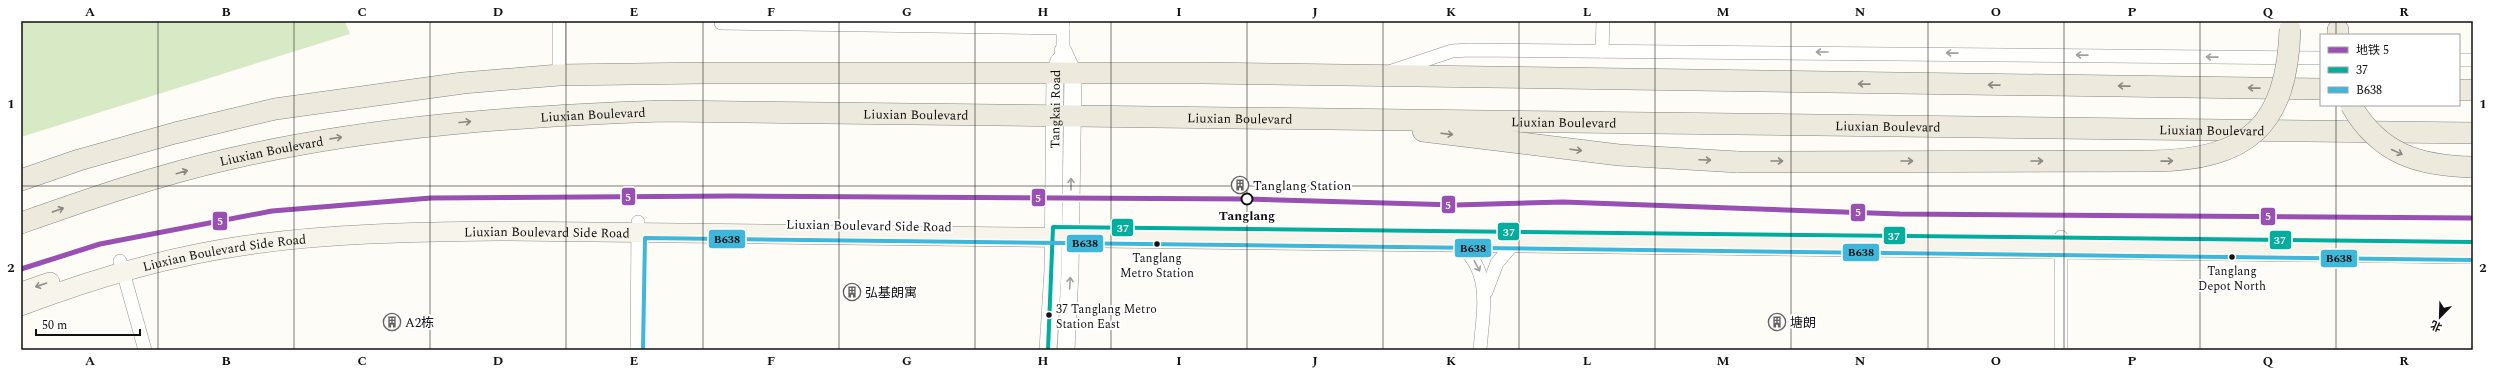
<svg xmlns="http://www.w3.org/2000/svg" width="2494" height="371" font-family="Spectral,'Noto Sans SC',serif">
  <rect width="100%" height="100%" fill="#fdfcf7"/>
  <path fill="#d8eac5" d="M21 21H345L350 34 21 137Z"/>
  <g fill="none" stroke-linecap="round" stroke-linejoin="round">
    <defs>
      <g id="minor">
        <path d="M721 23 1063 28"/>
        <path d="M1063 51V21"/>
        <path d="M1602 51 1603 21"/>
        <path d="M2459 60H2473"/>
        <path d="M1392 71 1452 51 1470 50 2321 58"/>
        <path d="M559 75V21"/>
        <path d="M1455 242C1494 268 1483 309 1480 350"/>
        <path d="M120 261 145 350"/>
        <path d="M1486 292 1497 263 1515 242"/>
        <path d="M637 350 638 222"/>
        <path d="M2061 350V237"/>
      </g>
      <g id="tertiary">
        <path d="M1063 51 1073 73 1070 272 1066 350"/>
        <path id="s1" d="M1048 350 1053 270 1055 73 1059 61"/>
      </g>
      <g id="secondary">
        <path d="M21 292 50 282"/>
        <path id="s2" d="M21 306C94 278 170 256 248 245 332 233 417 232 501 231L2473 254"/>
      </g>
      <g id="primary">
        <path d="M2338 35V30"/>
        <path d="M2459 90H2473"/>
        <path d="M1423 131 1619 155 1738 162"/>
        <path d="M21 180 79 160 175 133 275 109 463 83 559 75 705 73H1203L2321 89"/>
        <path id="s3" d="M21 223C89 199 158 175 229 159 372 126 518 116 664 111L2473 133"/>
      </g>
    </defs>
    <use href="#minor" stroke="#979795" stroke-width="14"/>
    <use href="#tertiary" stroke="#979795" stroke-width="18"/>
    <use href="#secondary" stroke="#8e8d8b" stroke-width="20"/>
    <use href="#primary" stroke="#858482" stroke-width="22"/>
    <use href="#minor" stroke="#fffffe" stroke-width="13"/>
    <use href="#tertiary" stroke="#fffffe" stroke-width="17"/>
    <use href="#secondary" stroke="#f6f4eb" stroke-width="19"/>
    <use href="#primary" stroke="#ede9dc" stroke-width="21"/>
    <defs>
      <g id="primary-bridge">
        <path d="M2351 105C2379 154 2419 166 2473 167"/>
        <path d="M1738 162 2152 161C2248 160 2287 126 2290 29"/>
      </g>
    </defs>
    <use href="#primary-bridge" stroke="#858482" stroke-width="22" stroke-linecap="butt"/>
    <use href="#primary-bridge" stroke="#ede9dc" stroke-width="21"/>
    <defs>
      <path id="bus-1" d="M1048 350 1053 227 2473 242"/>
      <path id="bus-2" d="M643 350 645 238 2473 260"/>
    </defs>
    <use href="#bus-1" stroke="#fff" stroke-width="7"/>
    <use href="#bus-2" stroke="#fff" stroke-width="7"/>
    <use href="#bus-1" stroke="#01ad9c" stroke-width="4"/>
    <use href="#bus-2" stroke="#3eb7db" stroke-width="4"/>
    <defs>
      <path id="metro-1" d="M21 269 100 244 272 211 431 198 732 196 1248 199 1456 205 1563 202 1900 214 2473 218"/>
    </defs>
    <use href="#metro-1" stroke="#fff" stroke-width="8"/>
    <use href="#metro-1" stroke="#9950b2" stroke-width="5"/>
  </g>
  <defs><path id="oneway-shaft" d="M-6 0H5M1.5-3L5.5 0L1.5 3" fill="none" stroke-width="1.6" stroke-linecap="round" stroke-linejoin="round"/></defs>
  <g stroke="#a0a09f">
    <use href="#oneway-shaft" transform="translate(1822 52) rotate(-180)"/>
    <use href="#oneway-shaft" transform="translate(1952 53) rotate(-179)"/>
    <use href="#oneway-shaft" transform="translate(2082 55) rotate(-179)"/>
    <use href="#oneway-shaft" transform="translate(2212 57) rotate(-179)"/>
    <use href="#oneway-shaft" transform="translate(1071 184) rotate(-90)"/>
    <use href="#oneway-shaft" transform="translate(1477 266) rotate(63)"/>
    <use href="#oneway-shaft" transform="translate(1070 283) rotate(-87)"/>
  </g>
  <g stroke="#8a8881">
    <use href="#oneway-shaft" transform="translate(1864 84) rotate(-179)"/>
    <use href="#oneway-shaft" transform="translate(1994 85) rotate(-179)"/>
    <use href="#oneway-shaft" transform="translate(2124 86) rotate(-179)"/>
    <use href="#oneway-shaft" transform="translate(2254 88) rotate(-179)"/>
    <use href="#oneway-shaft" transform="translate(465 122) rotate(-5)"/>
    <use href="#oneway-shaft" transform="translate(1447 134) rotate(7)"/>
    <use href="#oneway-shaft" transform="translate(336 138) rotate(-8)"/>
    <use href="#oneway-shaft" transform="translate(1576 150) rotate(7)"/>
    <use href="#oneway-shaft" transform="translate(2397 152) rotate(25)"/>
    <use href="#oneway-shaft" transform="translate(1705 160) rotate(2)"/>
    <use href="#oneway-shaft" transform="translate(1777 161)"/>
    <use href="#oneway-shaft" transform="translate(1907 161)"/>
    <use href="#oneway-shaft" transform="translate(2037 161)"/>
    <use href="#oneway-shaft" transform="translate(2167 161) rotate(-1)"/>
    <use href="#oneway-shaft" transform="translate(182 172) rotate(-16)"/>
    <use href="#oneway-shaft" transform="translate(58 210) rotate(-20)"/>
  </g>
  <use stroke="#8f8e89" href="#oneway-shaft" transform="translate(41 285) rotate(161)"/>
  <path fill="none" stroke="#111" stroke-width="1" stroke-opacity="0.55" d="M158 21V350M294 21V350M430 21V350M566 21V350M703 21V350M839 21V350M975 21V350M1111 21V350M1247 21V350M1383 21V350M1519 21V350M1655 21V350M1791 21V350M1928 21V350M2064 21V350M2200 21V350M2336 21V35M2336 105V350M21 186H2473"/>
  <defs>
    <symbol id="building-ring" viewBox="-11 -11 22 22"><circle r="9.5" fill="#fff" stroke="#646362" stroke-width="1.5"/><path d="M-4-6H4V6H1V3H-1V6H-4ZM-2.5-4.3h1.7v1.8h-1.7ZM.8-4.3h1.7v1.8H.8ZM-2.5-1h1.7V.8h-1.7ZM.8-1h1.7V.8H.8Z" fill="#646362"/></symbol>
  </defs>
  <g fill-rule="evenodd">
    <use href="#building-ring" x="1230" y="175" width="20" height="20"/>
    <use href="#building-ring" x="842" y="282" width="20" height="20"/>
    <use href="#building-ring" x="382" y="312" width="20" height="20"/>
    <use href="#building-ring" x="1767" y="312" width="20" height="20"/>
  </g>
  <circle fill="#fff" stroke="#111" stroke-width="2" cx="1247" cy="199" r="5.5"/>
  <g fill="#111" stroke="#fff" stroke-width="1.5">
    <circle cx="1157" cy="244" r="3.5"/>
    <circle cx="2232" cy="257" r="3.5"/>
    <circle cx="1049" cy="315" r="3.5"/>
  </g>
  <g text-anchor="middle" stroke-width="4" stroke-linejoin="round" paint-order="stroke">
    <g font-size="12" fill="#111" stroke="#fff">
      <text x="1157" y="262">Tanglang<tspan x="1157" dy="15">Metro Station</tspan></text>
      <text x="2232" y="275">Tanglang<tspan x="2232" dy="15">Depot North</tspan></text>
      <text x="1056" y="313" text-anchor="start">37 Tanglang Metro<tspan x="1056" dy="15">Station East</tspan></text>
    </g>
    <g font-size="13" fill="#111" stroke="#fff">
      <text dy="5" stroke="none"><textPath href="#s1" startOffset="241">Tangkai Road</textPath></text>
      <text dy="5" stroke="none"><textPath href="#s3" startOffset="908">Liuxian Boulevard</textPath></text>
      <text dy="5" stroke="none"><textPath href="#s3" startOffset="585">Liuxian Boulevard</textPath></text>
      <text dy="5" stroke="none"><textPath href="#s3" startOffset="1232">Liuxian Boulevard</textPath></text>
      <text dy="5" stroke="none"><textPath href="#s3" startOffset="1556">Liuxian Boulevard</textPath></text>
      <text dy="5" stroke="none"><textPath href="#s3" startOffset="1880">Liuxian Boulevard</textPath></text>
      <text dy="5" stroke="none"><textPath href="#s3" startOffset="2204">Liuxian Boulevard</textPath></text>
      <text dy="5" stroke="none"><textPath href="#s3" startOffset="261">Liuxian Boulevard</textPath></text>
      <text transform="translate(869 225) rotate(1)" y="5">Liuxian Boulevard Side Road</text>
      <text dy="5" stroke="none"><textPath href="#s2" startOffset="535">Liuxian Boulevard Side Road</textPath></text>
      <text dy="5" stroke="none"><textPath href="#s2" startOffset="211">Liuxian Boulevard Side Road</textPath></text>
    </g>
    <g font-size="13" fill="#111" stroke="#fff" text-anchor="start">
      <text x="1253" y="190">Tanglang Station</text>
      <text x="865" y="297">弘基朗寓</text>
      <text x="405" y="327">A2栋</text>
      <text x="1790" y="327">塘朗</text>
    </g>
    <g font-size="13" font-weight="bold" fill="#111" stroke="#fff">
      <text x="1247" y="220">Tanglang</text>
    </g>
  </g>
  <g stroke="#fff" stroke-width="1.5">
    <rect x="621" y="187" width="15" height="19" rx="4" fill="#9950b2"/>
    <rect x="1031" y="188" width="15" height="19" rx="4" fill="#9950b2"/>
    <rect x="1441" y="195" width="15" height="19" rx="4" fill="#9950b2"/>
    <rect x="1850" y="203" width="16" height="19" rx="4" fill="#9950b2"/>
    <rect x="2260" y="207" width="16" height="19" rx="4" fill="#9950b2"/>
    <rect x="212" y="211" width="16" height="20" rx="4" fill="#9950b2"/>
    <rect x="1111" y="218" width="23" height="19" rx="4" fill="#01ad9c"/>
    <rect x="1497" y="222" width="23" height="19" rx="4" fill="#01ad9c"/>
    <rect x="1883" y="226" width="23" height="19" rx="4" fill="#01ad9c"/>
    <rect x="708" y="229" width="38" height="20" rx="4" fill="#3eb7db"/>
    <rect x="2269" y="230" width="23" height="20" rx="4" fill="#01ad9c"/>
    <rect x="1066" y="234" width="38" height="19" rx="4" fill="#3eb7db"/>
    <rect x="1454" y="238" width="38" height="20" rx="4" fill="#3eb7db"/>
    <rect x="1842" y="243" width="38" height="19" rx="4" fill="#3eb7db"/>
    <rect x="2320" y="249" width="38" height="19" rx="4" fill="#3eb7db"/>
  </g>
  <g font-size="11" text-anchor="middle" font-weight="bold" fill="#fff">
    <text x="628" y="201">5</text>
    <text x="1038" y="202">5</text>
    <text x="1448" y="209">5</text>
    <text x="1858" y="216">5</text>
    <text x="2268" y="220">5</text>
    <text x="220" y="225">5</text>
    <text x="1123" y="232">37</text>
    <text x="1509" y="236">37</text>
    <text x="1894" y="240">37</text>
    <text x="2280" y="244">37</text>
  </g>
  <g font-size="11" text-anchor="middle" font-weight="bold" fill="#111">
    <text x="727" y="243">B638</text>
    <text x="1085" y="247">B638</text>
    <text x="1473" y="252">B638</text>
    <text x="1861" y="256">B638</text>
    <text x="2339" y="262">B638</text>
  </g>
  <rect width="2494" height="371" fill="none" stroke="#ffffff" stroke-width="44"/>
  <rect x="2320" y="34" width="140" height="72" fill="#ffffff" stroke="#a0a0a0"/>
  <rect x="2328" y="47" width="20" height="6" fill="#9950b2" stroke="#a0a0a0"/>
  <text x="2356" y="54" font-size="12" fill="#111111">地铁 5</text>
  <rect x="2328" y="67" width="20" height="6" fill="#01ad9c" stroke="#a0a0a0"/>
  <text x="2356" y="74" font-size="12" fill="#111111">37</text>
  <rect x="2328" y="87" width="20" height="6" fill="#3eb7db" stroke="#a0a0a0"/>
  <text x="2356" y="94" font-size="12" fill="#111111">B638</text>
  <g transform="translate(2440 317) rotate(203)" stroke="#ffffff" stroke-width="3" paint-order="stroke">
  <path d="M0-3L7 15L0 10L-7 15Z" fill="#111111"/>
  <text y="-6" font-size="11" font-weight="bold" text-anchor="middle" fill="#111111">北</text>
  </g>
  <path d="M36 329v6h104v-6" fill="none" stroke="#111111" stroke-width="2"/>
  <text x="42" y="329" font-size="12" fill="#111111" stroke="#ffffff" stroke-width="3" paint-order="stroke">50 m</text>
  <rect x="22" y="22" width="2450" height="327" fill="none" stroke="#111" stroke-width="1.5"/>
  <g font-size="13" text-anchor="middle" font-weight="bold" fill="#111">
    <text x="90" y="16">A</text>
    <text x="226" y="16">B</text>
    <text x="362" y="16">C</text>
    <text x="498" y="16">D</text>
    <text x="634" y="16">E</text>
    <text x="771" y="16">F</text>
    <text x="907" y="16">G</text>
    <text x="1043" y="16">H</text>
    <text x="1179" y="16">I</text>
    <text x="1315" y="16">J</text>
    <text x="1451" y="16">K</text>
    <text x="1587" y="16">L</text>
    <text x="1723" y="16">M</text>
    <text x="1860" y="16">N</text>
    <text x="1996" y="16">O</text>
    <text x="2132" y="16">P</text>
    <text x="2268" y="16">Q</text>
    <text x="2404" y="16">R</text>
    <text x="11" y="108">1</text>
    <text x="2483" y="108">1</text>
    <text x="11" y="272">2</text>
    <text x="2483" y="272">2</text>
    <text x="90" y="365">A</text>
    <text x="226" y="365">B</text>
    <text x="362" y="365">C</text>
    <text x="498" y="365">D</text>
    <text x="634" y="365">E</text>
    <text x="771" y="365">F</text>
    <text x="907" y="365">G</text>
    <text x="1043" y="365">H</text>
    <text x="1179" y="365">I</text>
    <text x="1315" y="365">J</text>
    <text x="1451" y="365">K</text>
    <text x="1587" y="365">L</text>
    <text x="1723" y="365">M</text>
    <text x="1860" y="365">N</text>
    <text x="1996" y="365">O</text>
    <text x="2132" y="365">P</text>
    <text x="2268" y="365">Q</text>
    <text x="2404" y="365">R</text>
  </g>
</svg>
